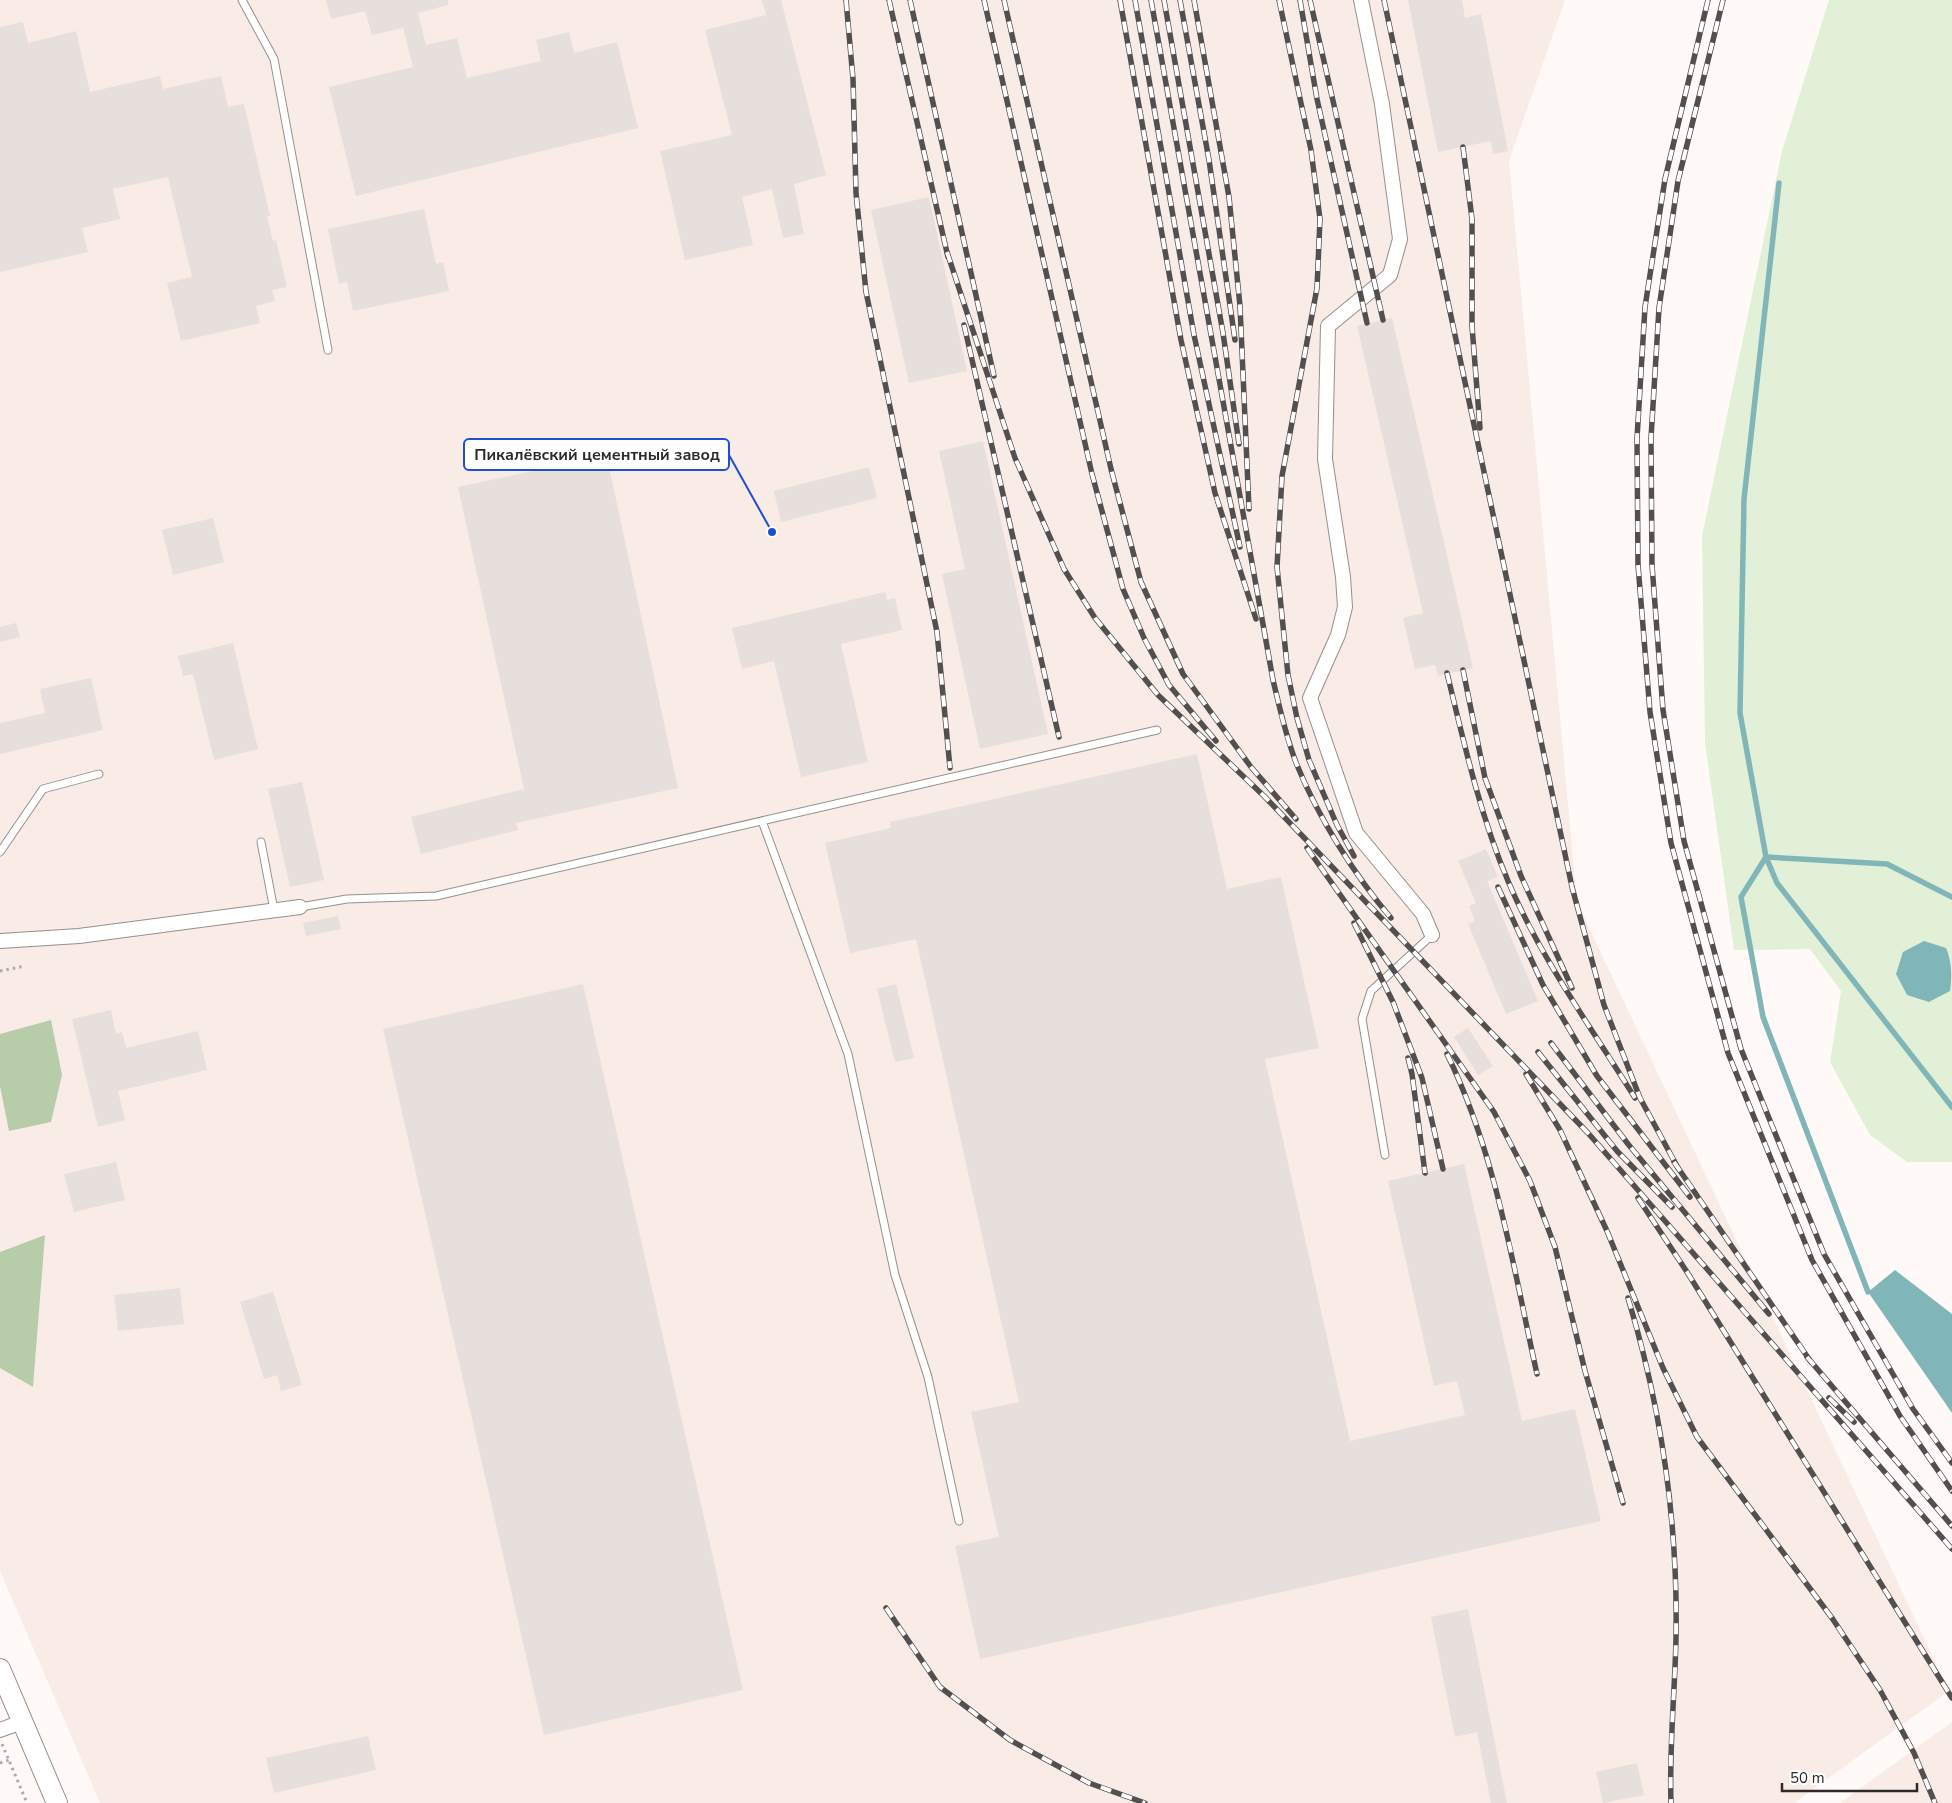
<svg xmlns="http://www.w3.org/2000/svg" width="1952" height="1803" font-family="'Nunito Sans',sans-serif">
  <rect width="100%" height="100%" fill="#fffaf8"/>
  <g fill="#f9ece7">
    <path d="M0 0H1565L1509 161 1577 902 1949 1691 1794 1803H100L0 1571Z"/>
    <path d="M1952 1722V1803H1840Z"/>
  </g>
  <path fill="#e2f0d8" d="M1829 0H1952V1162H1907L1870 1135 1830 1062 1841 991 1810 949 1734 950 1705 743 1702 536 1782 151Z"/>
  <g fill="#b7cca8">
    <path d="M51 1020 62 1075 51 1122 9 1131 0 1086V1034Z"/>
    <path d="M45 1235 33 1387 0 1368V1252Z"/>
  </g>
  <g fill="#81b6b9">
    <path d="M1924 941 1946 948C1952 962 1952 977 1950 991L1929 1002 1907 995 1896 974 1903 952Z"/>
    <path d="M1895 1270 1952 1314V1413L1868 1292Z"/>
  </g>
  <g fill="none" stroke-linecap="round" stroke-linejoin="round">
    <g stroke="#81b6b9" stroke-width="5.5">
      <path d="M1779 183 1744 499 1740 713 1766 857 1777 883 1952 1107"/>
      <path d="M1868 1292 1763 1017 1741 897 1766 857 1887 864 1952 897"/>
    </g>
  </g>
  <g fill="#e6dfdb">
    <path d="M326 0H448V5L418 13 426 45 457 38 467 78 541 61 536 40 569 32 574 53 617 42 638 128 356 196 329 87 413 67 403 28 372 35 365 11 331 19Z"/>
    <path d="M762 0H781L826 175 794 184 804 234 783 238 772 189 742 197 753 245 685 260 660 151 732 135 705 30 766 15Z"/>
    <path d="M1408 0H1462L1465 18 1481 14 1508 151 1493 154 1491 141 1438 152Z"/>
    <path d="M23 22 28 43 76 31 90 92 160 76 163 89 221 76 228 107 244 104 270 216 267 217 273 241 276 240 287 287 272 290 275 301 256 306 260 323 181 341 167 283 192 277 168 177 113 189 120 219 82 228 88 252 0 272V27Z"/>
    <path d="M929 197 967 371 909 383 871 210Z"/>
    <path d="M424 209 436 264 443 262 449 291 353 311 347 282 339 284 328 229Z"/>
    <path d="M1392 318 1473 668 1438 676 1435 665 1415 669 1403 618 1423 613 1357 326Z"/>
    <path d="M603 439 678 788 516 823 518 830 421 854 411 817 524 789 458 487 552 467 549 451Z"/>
    <path d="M983 441 1048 734 980 749 942 574 965 569 939 451Z"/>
    <path d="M869 467 877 498 781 522 774 491Z"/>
    <path d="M213 518 224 562 173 575 162 530Z"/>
    <path d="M885 592 887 600 895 598 902 630 841 644 868 762 801 777 774 661 742 669 732 628Z"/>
    <path d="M16 623 20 637 0 642V627Z"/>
    <path d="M233 643 258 749 214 760 193 674 183 676 178 656Z"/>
    <path d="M91 678 103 730 0 754V723L45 713 40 689Z"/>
    <path d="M1197 754 1227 889 1281 877 1319 1048 1265 1059 1350 1441 1465 1415 1457 1381 1434 1386 1388 1181 1464 1164 1522 1421 1575 1409 1601 1521 980 1659 955 1546 999 1537 971 1412 1019 1402 916 939 850 953 825 843 891 828 890 822Z"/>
    <path d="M302 782 324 880 290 887 268 789Z"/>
    <path d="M1486 849 1498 877 1487 881 1538 1001 1506 1014 1468 924 1475 921 1469 906 1476 903 1458 861Z"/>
    <path d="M338 916 341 929 306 936 303 923Z"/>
    <path d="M583 984 743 1690 544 1735 383 1029Z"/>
    <path d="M896 984 914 1058 895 1062 877 989Z"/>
    <path d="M111 1010 116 1034 122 1032 126 1048 198 1031 207 1070 118 1091 125 1120 98 1127 72 1019Z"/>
    <path d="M1468 1028 1493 1066 1478 1075 1454 1037Z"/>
    <path d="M116 1162 125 1200 74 1212 64 1174Z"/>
    <path d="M180 1288 184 1324 118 1331 114 1295Z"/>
    <path d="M273 1292 302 1385 281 1391 277 1375 264 1379 240 1302Z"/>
    <path d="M1468 1609 1507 1803H1491L1477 1732 1455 1737 1431 1617Z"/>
    <path d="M368 1736 376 1770 274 1793 266 1758Z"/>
    <path d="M1637 1763 1644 1795 1603 1803 1596 1772Z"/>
  </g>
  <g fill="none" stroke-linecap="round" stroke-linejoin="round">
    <defs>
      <g id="lane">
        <path d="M242 0 274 59 328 350"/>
        <path d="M762 821 848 1054 895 1275 928 1377 959 1521"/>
        <path d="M261 842 274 910"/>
        <path d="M0 852 43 789 99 774"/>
        <path d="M300 907 347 899 436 896 1157 730"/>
        <path d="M1385 1155 1362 1019 1371 991 1432 935"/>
      </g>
      <g id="street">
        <path d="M1361 0 1382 104 1400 239 1390 275 1328 326 1325 459 1343 577 1345 607 1338 635 1310 698 1356 833 1423 914 1432 935"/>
        <path d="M0 941 79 936 300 907"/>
        <path d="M0 1730 22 1722"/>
      </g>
      <path id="secondary" d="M0 1669 57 1803"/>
    </defs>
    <use href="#lane" stroke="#968f8c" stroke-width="9"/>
    <use href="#street" stroke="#968f8c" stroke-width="16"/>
    <use href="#secondary" stroke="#968f8c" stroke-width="22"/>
    <g stroke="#afaba9" stroke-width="3" stroke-dasharray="2.5 4" stroke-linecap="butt">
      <path d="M0 971 25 966"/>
      <path d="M2 1744 27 1803"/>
      <path d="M0 1763 9 1760"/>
    </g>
    <use href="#lane" stroke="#fff" stroke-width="7"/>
    <use href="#street" stroke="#fff" stroke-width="14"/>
    <use href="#secondary" stroke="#fff" stroke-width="20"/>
    <defs>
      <g id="rail">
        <path d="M846 0 853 79 856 193 866 292 937 632 950 768"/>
        <path d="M889 0 948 257"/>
        <path d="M910 0 994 376"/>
        <path d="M984 0 1092 474 1123 589 1144 638 1169 685 1216 741"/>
        <path d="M1004 0 1111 469 1141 582 1183 674 1251 767 1296 819"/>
        <path d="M1120 0 1181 340 1215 493 1256 619"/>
        <path d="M1135 0 1194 335 1240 547"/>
        <path d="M1151 0 1273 680C1280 709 1286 738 1297 765 1318 817 1355 876 1391 918"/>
        <path d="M1164 0 1223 333 1239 444"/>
        <path d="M1180 0 1209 160 1235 340"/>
        <path d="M1194 0 1229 197 1240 306 1249 509"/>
        <path d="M1279 0 1311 150 1320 219 1317 288 1282 476 1277 567 1288 675 1297 718 1309 760 1337 825 1354 856"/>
        <path d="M1300 0 1317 99 1367 323"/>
        <path d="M1310 0 1383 320"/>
        <path d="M1384 0 1572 887 1604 1005 1640 1098 1678 1168"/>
        <path d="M1708 0 1665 179 1645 307 1637 438 1638 565 1650 712 1671 843 1728 1053 1812 1260 1900 1416 1952 1491"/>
        <path d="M1723 0 1678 181 1659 308 1651 438 1652 565 1663 710 1684 841 1741 1049 1824 1254 1913 1409 1952 1463"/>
        <path d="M1463 147 1472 219V326L1480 428"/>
        <path d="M947 252 1015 458 1064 569 1095 618 1158 695 1265 797 1588 1133 1952 1549"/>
        <path d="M964 325 1059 737"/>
        <path d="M1463 670 1485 778 1521 876 1572 988"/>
        <path d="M1447 673C1464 743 1480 815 1508 881 1541 959 1591 1027 1635 1098"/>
        <path d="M1307 848 1494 1112 1530 1181 1555 1247 1585 1371 1623 1503"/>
        <path d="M1498 887 1543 985 1597 1076 1690 1197"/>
        <path d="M1354 923 1393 1002 1422 1078 1443 1169"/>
        <path d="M1551 1043 1628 1144 1769 1314"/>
        <path d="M1538 1052 1617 1151 1672 1207"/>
        <path d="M1447 1054C1496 1154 1513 1266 1537 1374"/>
        <path d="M1408 1058 1412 1074 1425 1173"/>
        <path d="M1526 1074 1560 1130 1607 1231 1663 1368 1697 1437 1832 1618 1880 1690 1914 1753 1935 1803"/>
        <path d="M1674 1162 1811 1362"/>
        <path d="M1638 1198 1687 1272 1952 1698"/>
        <path d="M1628 1298C1661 1407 1678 1523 1676 1637 1675 1692 1669 1747 1671 1803"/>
        <path d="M1807 1357 1952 1526"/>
        <path d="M1829 1398 1854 1422"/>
        <path d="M886 1608 940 1687 1010 1740 1089 1783 1145 1803"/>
      </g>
    </defs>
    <use href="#rail" stroke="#534f4e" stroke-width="5.5"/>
    <use href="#rail" stroke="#fff" stroke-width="4" stroke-dasharray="11" stroke-linecap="butt"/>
  </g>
  <path fill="none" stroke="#1d4ed8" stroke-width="2" d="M772 532L729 455"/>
  <circle fill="#1d4ed8" stroke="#fff" stroke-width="2" cx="772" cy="532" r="5"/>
  <rect fill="#fff" stroke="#1d4ed8" stroke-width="2" x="464" y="439" width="265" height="31" rx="5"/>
  <g font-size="16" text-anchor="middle" font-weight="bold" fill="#2d2a29">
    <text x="597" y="460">Пикалёвский цементный завод</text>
  </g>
  <path d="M1782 1783v8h135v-8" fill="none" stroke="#2d2a29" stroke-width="2.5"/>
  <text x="1790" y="1783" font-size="15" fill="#2d2a29" stroke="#ffffff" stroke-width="4" paint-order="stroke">50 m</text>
</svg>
